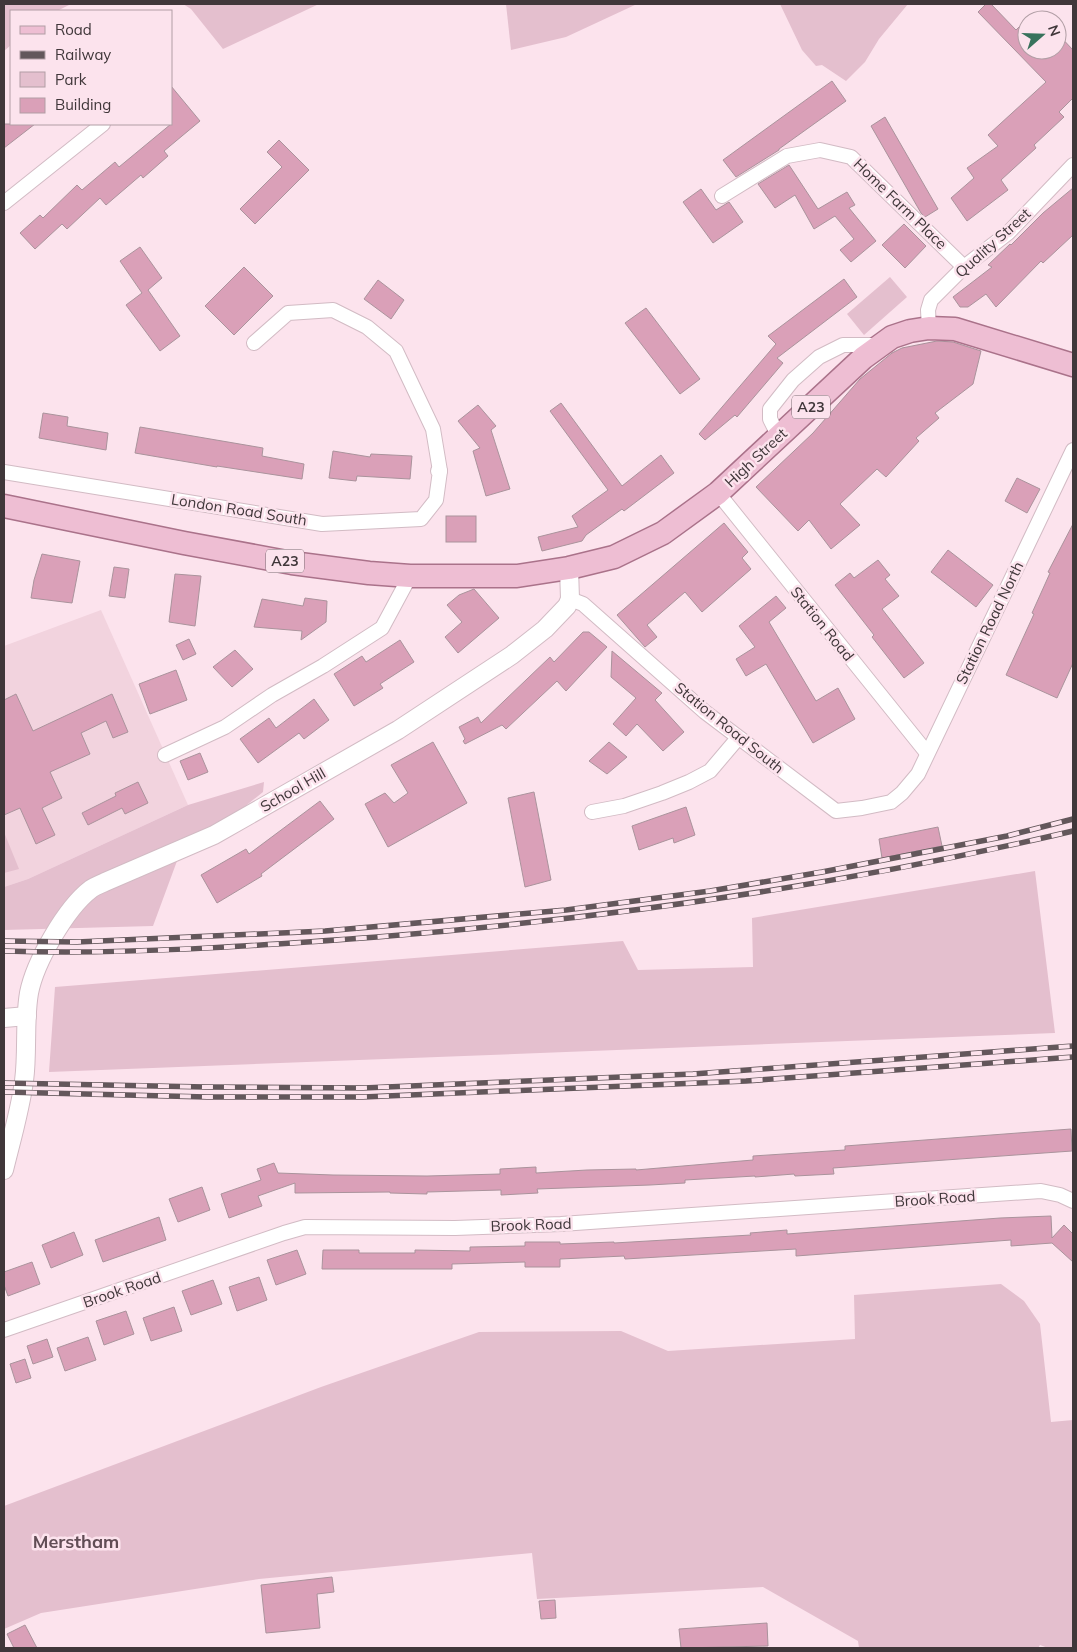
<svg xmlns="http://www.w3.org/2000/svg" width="1077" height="1652" font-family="Mulish,sans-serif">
  <rect width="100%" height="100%" fill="#fce3ed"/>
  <path fill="#f2d3de" d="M101 610 188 805 28 879 4 887V646Z"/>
  <g fill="#e4bfce">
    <path d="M4 4H71L57 11H11V45L4 51Z"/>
    <path d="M183 4H319L223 49 191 9Z"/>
    <path d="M506 4H637L566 37 511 50Z"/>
    <path d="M780 4H908L879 39 865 62 846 81 822 65 816 66 802 50Z"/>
    <path d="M890 277 907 297 864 335 847 314Z"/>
    <path d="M264 782 263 792 177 861 153 926 4 930V887L28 879 188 805Z"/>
    <path d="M4 832 19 869 4 873Z"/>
    <path d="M1035 871 1055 1033 49 1072 55 987 623 941 638 970 753 967 752 918Z"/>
    <path d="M1001 1284 1024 1301 1040 1324 1051 1422 1073 1420V1648H1048L1040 1645 1038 1648H859L858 1641 763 1587 537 1599 532 1553 259 1579 41 1613 4 1629V1506L321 1387 479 1332 621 1331 668 1351 855 1339 854 1295Z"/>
  </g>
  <g fill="#daa0b8" stroke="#aa939c">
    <path d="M986 4H991L1016 30 1027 19V50H1057V33L1073 50V98L1059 112 1064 117 1034 145 1036 148 1001 180 1008 190 967 221 951 198 974 178 967 168 998 146 988 135 1046 82 978 12Z"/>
    <path d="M832 81 846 101 779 149V150L736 177 723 160Z"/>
    <path d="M171 86 200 121 164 151 168 156 143 178 141 175 106 205 100 198 67 229 62 224 35 249 20 233 40 215 43 218 77 185 82 190 115 162 119 167 171 124Z"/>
    <path d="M885 117 938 209 925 217 921 213 871 126Z"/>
    <path d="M4 124H35L4 148Z"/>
    <path d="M279 140 309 170 255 224 240 209 282 167 267 152Z"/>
    <path d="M789 165 818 209 847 192 855 205 849 208 876 241 851 262 840 250 854 239 835 216 814 229 795 195 775 208 758 184Z"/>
    <path d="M1073 188V235L1043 263 1041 261 996 307 986 294 968 307H960L953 297 992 267 988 265 1010 244 1011 245 1043 213Z"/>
    <path d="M701 189 716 210 729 202 743 222 713 243 683 202Z"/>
    <path d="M904 224 926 246 905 268 882 245Z"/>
    <path d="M140 247 162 278 148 290 180 336 160 351 126 305 142 293 120 261Z"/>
    <path d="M244 267 273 296 234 335 205 306Z"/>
    <path d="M844 279 857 297 777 358 783 363 737 417 735 415 705 440 699 434 776 344 768 336Z"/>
    <path d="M378 280 404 300 391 319 364 299Z"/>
    <path d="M646 308 700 379 680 394 625 323Z"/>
    <path d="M937 341 953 342 981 351 973 384 935 413 939 418 916 438 919 441 886 477 877 469 840 504 860 525 831 549 809 520 798 531 756 487 813 433 860 379 892 353 902 348Z"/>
    <path d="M561 403 622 486 661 455 674 473 624 511 622 509 586 535 582 541 542 551 538 537 578 527 572 516 608 490 550 411Z"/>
    <path d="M478 405 496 426 491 430 510 489 486 496 473 451 480 448 458 421Z"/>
    <path d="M43 413 68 417 67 426 108 433 106 450 39 438Z"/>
    <path d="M140 427 263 448 262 456 304 464 302 479 217 466V467L135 453Z"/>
    <path d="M333 451 370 457 371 454 412 456 410 479 357 476 356 481 329 478Z"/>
    <path d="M1017 478 1040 489 1027 513 1005 501Z"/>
    <rect x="446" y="516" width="30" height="26"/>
    <path d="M724 523 748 552 742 558 751 569 702 612 685 592 647 625 657 637 645 647 617 615Z"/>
    <path d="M1073 524V663L1057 698 1006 675 1034 614 1032 613 1050 573 1048 572Z"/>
    <path d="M948 550 993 585 976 607 931 572Z"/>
    <path d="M42 554 80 561 72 603 31 598 34 580Z"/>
    <path d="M878 560 890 575 885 579 899 596 882 609 924 663 904 678 872 637 874 635 835 585 850 573 854 578Z"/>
    <path d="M114 567 129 569 125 598 109 596Z"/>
    <path d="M175 574 201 576 195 626 169 622Z"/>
    <path d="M474 589 499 618 458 653 445 637 462 622 447 605 459 595Z"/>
    <path d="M776 596 786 608 769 622 816 701 838 688 855 719 813 743 766 664 746 676 736 659 755 647 739 626Z"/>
    <path d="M305 598 327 601 326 622 301 640 302 631 254 627 262 599 303 606Z"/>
    <path d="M583 632H589L607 647 566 691 557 681 506 729 502 725 465 744 463 741 465 739 459 727 478 717 481 723 550 657 554 662Z"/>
    <path d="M189 639 196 654 183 660 176 645Z"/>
    <path d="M400 640 414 662 380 684 383 688 354 706 334 674 362 656 366 662Z"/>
    <path d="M235 650 253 669 232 687 213 667Z"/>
    <path d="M612 651 662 693 655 700 684 732 663 751 637 724 626 736 613 724 636 698 611 677Z"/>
    <path d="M176 670 187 700 150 714 139 684Z"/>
    <path d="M16 694 33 731 112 694 128 732 113 738 106 721 81 733 90 754 50 772 62 798 42 808 55 835 36 844 20 808 4 815V700Z"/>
    <path d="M314 699 329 720 304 739 299 733 258 763 240 739 269 718 276 728Z"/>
    <path d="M433 742 467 803 388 847 365 804 385 793 394 803 408 793 391 765Z"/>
    <path d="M609 742 627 757 607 774 589 761Z"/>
    <path d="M200 753 208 772 188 780 180 761Z"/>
    <path d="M138 782 148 803 125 814 122 808 88 825 82 813 116 796 115 793Z"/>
    <path d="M534 792 551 880 525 887 508 798Z"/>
    <path d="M320 801 334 819 261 874 262 876 217 903 201 875 246 849 249 854Z"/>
    <path d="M686 807 695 835 674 843 673 838 639 850 632 826Z"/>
    <path d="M938 827 942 846 882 858 879 839Z"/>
    <path d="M1071 1129 1072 1151 833 1168 834 1174 795 1176 794 1174 755 1177V1176L685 1180V1183L650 1185 537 1189 538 1193 501 1195V1190L427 1192V1194L390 1193V1192L295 1193V1183L258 1196 262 1206 229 1218 221 1194 261 1180 257 1169 274 1163 278 1173 333 1175 427 1176 500 1174V1169L536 1167V1173L587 1170 636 1169V1170L753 1160V1156L845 1150V1146Z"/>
    <path d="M202 1187 210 1210 178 1222 169 1199Z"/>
    <path d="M1051 1216 1052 1238 1064 1225 1073 1234V1262L1052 1243 1011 1246V1240L796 1256V1249L625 1259 624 1256 560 1259V1267H525V1262L452 1264V1269H322L323 1250H359V1253H415V1250L470 1251V1247L525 1246V1242H560V1244L614 1242V1243L751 1235 750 1233 787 1230V1234L1000 1218Z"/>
    <path d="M159 1217 166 1240 103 1262 95 1240Z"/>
    <path d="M74 1232 83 1255 51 1268 42 1245Z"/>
    <path d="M297 1250 306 1274 276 1285 267 1260Z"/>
    <path d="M32 1262 40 1284 8 1296 4 1285V1272Z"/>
    <path d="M259 1277 267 1300 237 1311 229 1287Z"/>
    <path d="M213 1280 222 1304 191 1315 182 1291Z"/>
    <path d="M174 1307 182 1331 151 1341 143 1318Z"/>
    <path d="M126 1311 134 1334 104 1345 96 1321Z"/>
    <path d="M88 1337 96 1360 65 1371 57 1348Z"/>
    <path d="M47 1339 53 1357 33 1364 27 1346Z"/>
    <path d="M25 1359 31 1378 16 1383 10 1364Z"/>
    <path d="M332 1577 334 1592 317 1594 320 1628 266 1633 261 1585Z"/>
    <path d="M555 1600 556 1618 541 1619 539 1601Z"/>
    <path d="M767 1623 768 1646 681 1648 679 1629Z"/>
    <path d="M25 1625 37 1648H14L7 1634Z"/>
  </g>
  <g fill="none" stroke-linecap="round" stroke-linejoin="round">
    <defs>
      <g id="minor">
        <path d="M722 196 787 156 820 150 851 157 964 267"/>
        <path d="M4 203 103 124"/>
        <path d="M929 328 928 310 931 300 964 267 1008 233 1073 165"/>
        <path d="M254 343 288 313 333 310 367 327 396 351 433 429 440 471"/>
        <path d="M779 437 770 419V409L793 380 819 357 843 345H880"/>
        <path d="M4 472 322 524 421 519 436 500 440 471H438"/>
        <path d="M718 493 927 753"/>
        <path d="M570 599 583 604 705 712 836 811 862 808 891 802 902 793 918 774 1073 450"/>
        <path d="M165 755 225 727 272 695 323 666 382 628 410 576"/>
        <path d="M592 812 624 806 662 793 689 782 710 771 738 738"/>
        <path d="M4 1330 284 1233 305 1227 455 1228 561 1224 1041 1191 1060 1195 1073 1201"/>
      </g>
      <g id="tertiary">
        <path d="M4 1018 27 1016"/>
        <path d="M4 1170C11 1141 20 1111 24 1081 28 1052 24 1022 29 993 35 962 66 908 91 889 95 886 101 884 105 882L214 835 398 730 512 655 545 629 567 606 570 599 569 568"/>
      </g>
      <path id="primary" d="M4 506 184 543 292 563 369 573 410 576H517L569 568 614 557 663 533 718 493 863 358 892 337 910 331 929 328 955 329 1073 365"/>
    </defs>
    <use href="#minor" stroke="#d2bbc4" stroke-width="16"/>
    <use href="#tertiary" stroke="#d2bbc4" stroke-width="20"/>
    <use href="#primary" stroke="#aa728a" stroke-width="25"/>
    <use href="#minor" stroke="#fff" stroke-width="14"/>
    <use href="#tertiary" stroke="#fff" stroke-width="18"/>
    <use href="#primary" stroke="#eebed3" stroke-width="22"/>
    <defs>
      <g id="rail">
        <path d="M4 941 77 942 325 931 566 910 710 891 822 872 1007 836 1073 819"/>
        <path d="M4 951C126 955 255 946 377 937 612 918 844 885 1073 831"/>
        <path d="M4 1083 206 1087 363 1088 693 1074 1073 1046"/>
        <path d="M4 1092 207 1097H363L746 1081 1073 1057"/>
      </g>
    </defs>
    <use href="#rail" stroke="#63575b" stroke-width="5.5"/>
    <use href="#rail" stroke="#fce3ed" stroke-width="4" stroke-dasharray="11" stroke-linecap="butt"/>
  </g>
  <g text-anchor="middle" stroke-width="5" stroke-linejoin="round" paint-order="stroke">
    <g fill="#fce3ed" stroke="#786b70" stroke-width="1">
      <rect x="792" y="395.5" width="38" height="23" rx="4"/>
      <rect x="266" y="549.5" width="38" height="23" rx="4"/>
    </g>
    <g font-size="14" font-weight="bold" fill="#40373a">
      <text x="811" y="412">A23</text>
      <text x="285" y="566">A23</text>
    </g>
    <g font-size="15" fill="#40373a" stroke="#fce3ed">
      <text transform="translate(900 204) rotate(44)" y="5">Home Farm Place</text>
      <text transform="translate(993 243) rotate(-42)" y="5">Quality Street</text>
      <text transform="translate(756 458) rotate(-43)" y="5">High Street</text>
      <text transform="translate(239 510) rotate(9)" y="5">London Road South</text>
      <text transform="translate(990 623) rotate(-64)" y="5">Station Road North</text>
      <text transform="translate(822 624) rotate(51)" y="5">Station Road</text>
      <text transform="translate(729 728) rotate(39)" y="5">Station Road South</text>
      <text transform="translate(293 790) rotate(-30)" y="5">School Hill</text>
      <text transform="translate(935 1199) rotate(-4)" y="5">Brook Road</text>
      <text transform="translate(531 1225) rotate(-2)" y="5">Brook Road</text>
      <text transform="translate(122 1290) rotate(-19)" y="5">Brook Road</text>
    </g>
    <g font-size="18" font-weight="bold" fill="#614d55" stroke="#fce3ed">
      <text x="76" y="1548">Merstham</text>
    </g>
  </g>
  <rect width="1077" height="1652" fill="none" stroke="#40373a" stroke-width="10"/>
  <rect x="10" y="10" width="162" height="115" fill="#fce3ed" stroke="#b19ea5"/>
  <rect x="20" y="26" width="25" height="8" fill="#eebed3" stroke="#b19ea5"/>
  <text x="55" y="35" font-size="15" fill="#40373a">Road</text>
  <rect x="20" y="51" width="25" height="8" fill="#63575b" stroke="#b19ea5"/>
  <text x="55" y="60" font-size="15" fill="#40373a">Railway</text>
  <rect x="20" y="72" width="25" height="15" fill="#e4bfce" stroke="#b19ea5"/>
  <text x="55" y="85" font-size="15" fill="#40373a">Park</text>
  <rect x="20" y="98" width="25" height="15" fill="#daa0b8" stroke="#b19ea5"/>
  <text x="55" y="110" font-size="15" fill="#40373a">Building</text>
  <g transform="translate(1042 35) rotate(70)"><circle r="24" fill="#fce3ed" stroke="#b19ea5"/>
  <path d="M0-4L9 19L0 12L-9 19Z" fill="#38725c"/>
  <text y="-8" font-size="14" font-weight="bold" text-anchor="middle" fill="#40373a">N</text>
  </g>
</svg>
